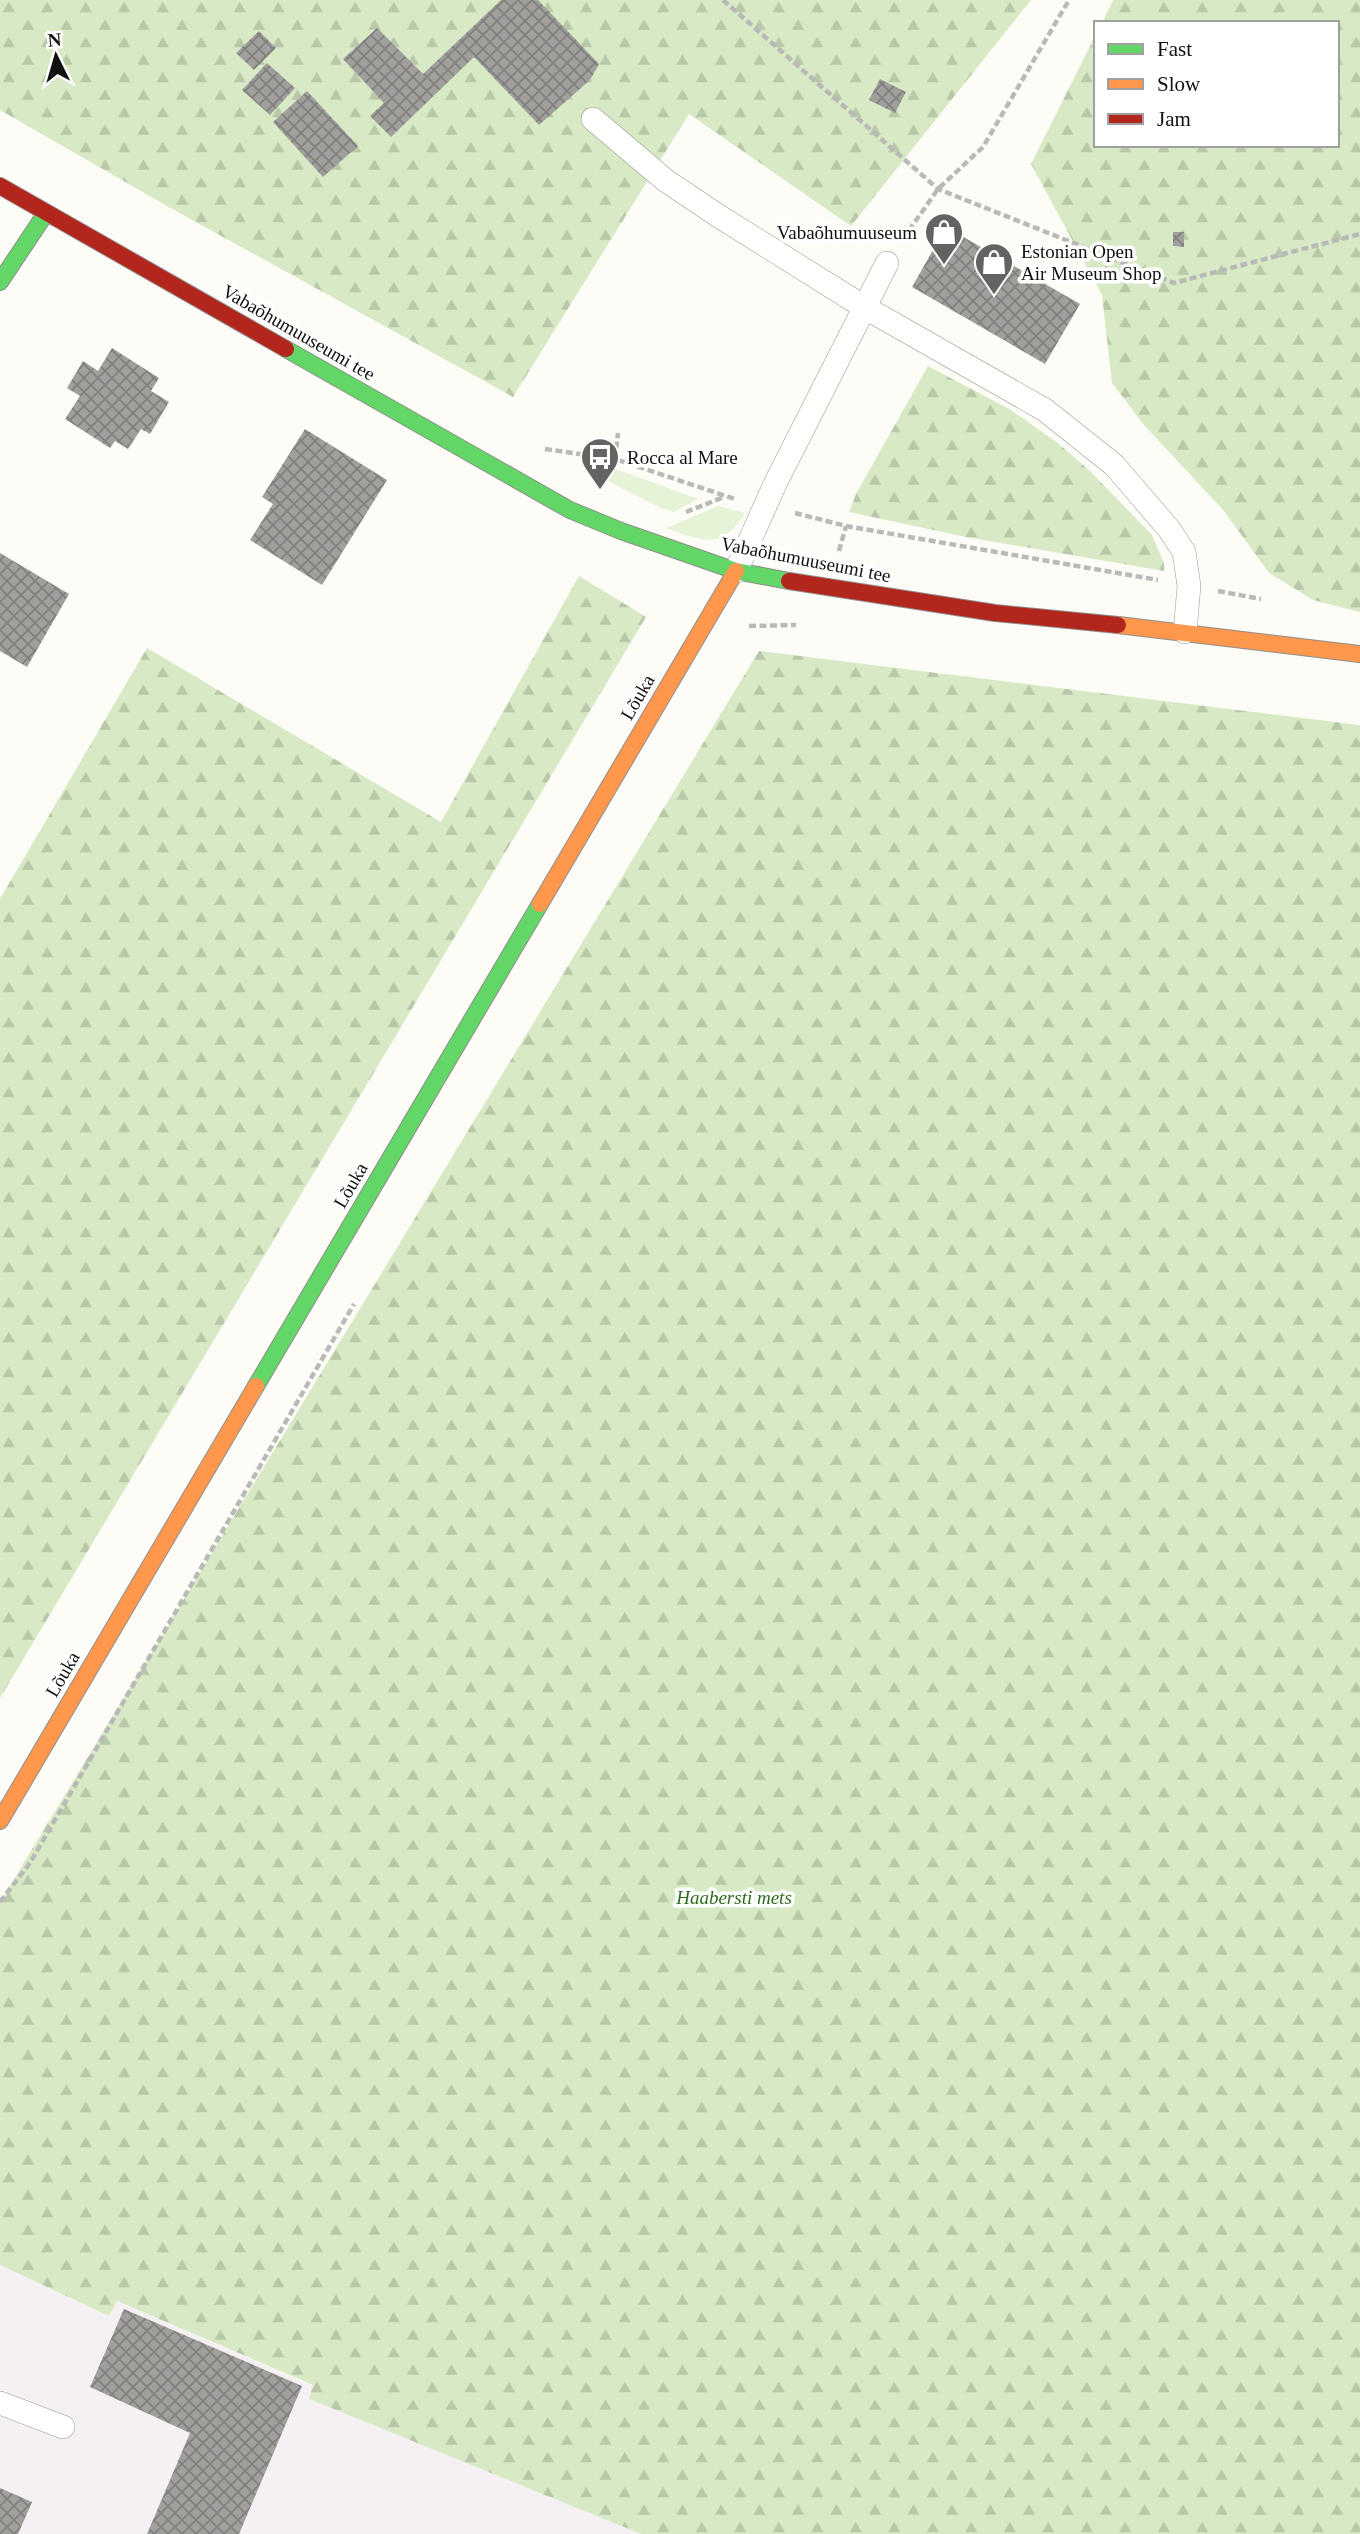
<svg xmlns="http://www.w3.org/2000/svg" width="1360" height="2534" font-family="Georgia,serif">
  <defs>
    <pattern id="forest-firs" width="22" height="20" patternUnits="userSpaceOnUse" patternTransform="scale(1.75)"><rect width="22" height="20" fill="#d8eac5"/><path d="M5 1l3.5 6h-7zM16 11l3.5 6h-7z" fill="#b8c8a8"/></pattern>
    <pattern id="building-cross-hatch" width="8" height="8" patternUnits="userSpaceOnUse" patternTransform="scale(1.75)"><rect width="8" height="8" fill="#a19f9c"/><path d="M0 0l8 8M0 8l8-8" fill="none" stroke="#82807e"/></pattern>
  </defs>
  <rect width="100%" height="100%" fill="#fdfcf7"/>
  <path fill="#f5f0f3" d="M0 2265 109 2316 117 2301 313 2386 309 2399 641 2534H0Z"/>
  <g fill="#e7f3d7">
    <path d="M591 467 619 470 698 499 674 512 661 508 588 471Z"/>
    <path d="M718 506 745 513C722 551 702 541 666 528Z"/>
  </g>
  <g fill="url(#forest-firs)">
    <path d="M0 0H1031L851 226 689 114 513 397 167 206 0 110Z"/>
    <path d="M1113 0H1360V612L1313 600 1269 573 1224 511 1144 425 1112 383 1102 295 1031 164 1096 34V145H1337V23H1102Z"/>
    <path d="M928 366 1011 410 1059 444 1090 471 1152 535 1164 563V571L966 537 849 512 856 494Z"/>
    <path d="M579 576 646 617 0 1698V899L147 648 441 822Z"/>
    <path d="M759 651 1360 725V2534H641L309 2399 313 2385 117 2301 109 2316 0 2265V1902Z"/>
  </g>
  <g fill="url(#building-cross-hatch)">
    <path d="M501 0H538L599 64 590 80 539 125 474 57 391 137 370 116 384 103 343 59 377 28 423 74Z"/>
    <path d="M259 31 276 48 254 70 236 53Z"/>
    <path d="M267 63 295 88 270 115 242 90Z"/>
    <path d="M880 79 906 92 895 113 869 100Z"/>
    <path d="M307 91 358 146 323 177 273 122Z"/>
    <path d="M946 227 1080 304 1045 364 912 287Z"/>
    <path d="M1173 232H1184V247L1173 246Z"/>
    <path d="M112 348 159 378 151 391 169 402 150 434 141 429 128 449 115 441 110 448 65 419 80 396 67 388 83 361 98 371Z"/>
    <path d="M305 429 387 480 322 585 250 540 273 504 262 497Z"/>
    <path d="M0 553 69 594 27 667 0 651Z"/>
    <path d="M124 2309 302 2386 239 2534H147L190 2433 90 2387Z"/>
    <path d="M0 2488 32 2502 18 2534H0Z"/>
  </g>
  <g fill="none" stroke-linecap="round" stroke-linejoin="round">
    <defs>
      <g id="lane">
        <path d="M593 119 665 180 717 215 864 307 1045 410 1114 465 1169 529 1184 552 1189 586 1185 632"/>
        <path d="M736 571 776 482 887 263"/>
        <path d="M0 2403 63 2427"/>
      </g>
      <g id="fast">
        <path d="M0 282 46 213"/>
        <path d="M286 349 570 510 621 531 736 571 789 581"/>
        <path d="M256 1386 540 904"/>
      </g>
      <g id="slow">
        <path d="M1118 625 1360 654"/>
        <path d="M540 904 736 571"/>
        <path d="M0 1821 256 1386"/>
      </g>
      <g id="jam">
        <path d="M0 186 286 349"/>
        <path d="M789 581 995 613 1118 625"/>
      </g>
    </defs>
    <use href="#lane" stroke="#979795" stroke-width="24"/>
    <use href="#fast" stroke="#8e8d8b" stroke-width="18"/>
    <use href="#slow" stroke="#8e8d8b" stroke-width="18"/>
    <use href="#jam" stroke="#8e8d8b" stroke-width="18"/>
    <g stroke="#b9b9b8" stroke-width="4.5" stroke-dasharray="7 3.5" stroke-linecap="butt">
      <path d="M723 0 938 189 1174 283 1360 234"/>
      <path d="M903 239 938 189 983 147 1069 0"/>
      <path d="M545 449 615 459 735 499"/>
      <path d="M615 459 618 433"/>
      <path d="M686 512 724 497"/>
      <path d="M795 513 846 526 1158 580"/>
      <path d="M839 551 846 526"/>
      <path d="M1218 591 1261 599"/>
      <path d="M749 626 796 625"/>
      <path d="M0 1902 30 1863 354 1304"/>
    </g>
    <use href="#lane" stroke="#fffffe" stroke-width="23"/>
    <use href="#fast" stroke="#63d668" stroke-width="16"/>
    <use href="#slow" stroke="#ff974d" stroke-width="16"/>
    <use href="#jam" stroke="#b3261e" stroke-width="16"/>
  </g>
  <defs>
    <symbol id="shop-pin" viewBox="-11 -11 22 30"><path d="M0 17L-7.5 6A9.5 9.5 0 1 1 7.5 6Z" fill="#646362" stroke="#fff"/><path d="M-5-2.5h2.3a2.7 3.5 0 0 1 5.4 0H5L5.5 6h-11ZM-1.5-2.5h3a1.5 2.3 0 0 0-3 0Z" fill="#fff"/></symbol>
    <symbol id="bus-pin" viewBox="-11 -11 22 30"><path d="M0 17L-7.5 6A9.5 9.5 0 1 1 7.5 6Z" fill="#646362" stroke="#fff"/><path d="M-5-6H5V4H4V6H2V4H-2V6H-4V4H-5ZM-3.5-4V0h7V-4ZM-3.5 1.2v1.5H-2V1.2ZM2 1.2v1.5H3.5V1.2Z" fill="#fff"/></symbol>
  </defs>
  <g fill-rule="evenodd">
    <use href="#shop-pin" x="922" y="210" width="44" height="60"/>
    <use href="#shop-pin" x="972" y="240" width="44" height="60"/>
    <use href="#bus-pin" x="578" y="435" width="44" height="60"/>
  </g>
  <g text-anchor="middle" stroke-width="7" stroke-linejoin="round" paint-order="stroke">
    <g font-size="19" fill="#111" stroke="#fff" text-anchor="start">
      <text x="917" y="239" text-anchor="end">Vabaõhumuuseum</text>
      <text x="1021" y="258">Estonian Open<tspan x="1021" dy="22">Air Museum Shop</tspan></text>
      <text x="627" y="464">Rocca al Mare</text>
    </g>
    <g font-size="19" fill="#111" stroke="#fff">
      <text transform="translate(299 332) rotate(30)" y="7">Vabaõhumuuseumi tee</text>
      <text transform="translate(806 559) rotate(11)" y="7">Vabaõhumuuseumi tee</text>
      <text transform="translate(637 697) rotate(-60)" y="7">Lõuka</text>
      <text transform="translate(350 1185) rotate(-60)" y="7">Lõuka</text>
      <text transform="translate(62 1674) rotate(-60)" y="7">Lõuka</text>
    </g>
    <g font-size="19" font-style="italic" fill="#2f6b1f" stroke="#fff">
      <text x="734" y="1904">Haabersti mets</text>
    </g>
  </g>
  <rect x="1094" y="21" width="245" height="126" fill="#ffffff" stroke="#a0a0a0" stroke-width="2"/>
  <rect x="1108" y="44" width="35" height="10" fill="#63d668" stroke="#a0a0a0" stroke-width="2"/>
  <text x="1157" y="56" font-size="21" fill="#111111">Fast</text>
  <rect x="1108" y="79" width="35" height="10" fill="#ff974d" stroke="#a0a0a0" stroke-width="2"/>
  <text x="1157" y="91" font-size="21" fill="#111111">Slow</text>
  <rect x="1108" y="114" width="35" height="10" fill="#b3261e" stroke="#a0a0a0" stroke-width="2"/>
  <text x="1157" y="126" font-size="21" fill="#111111">Jam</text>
  <g transform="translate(56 56) rotate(355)" stroke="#ffffff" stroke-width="5" paint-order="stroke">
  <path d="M0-5L12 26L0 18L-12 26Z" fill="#111111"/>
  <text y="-10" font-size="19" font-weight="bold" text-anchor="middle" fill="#111111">N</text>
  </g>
</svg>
